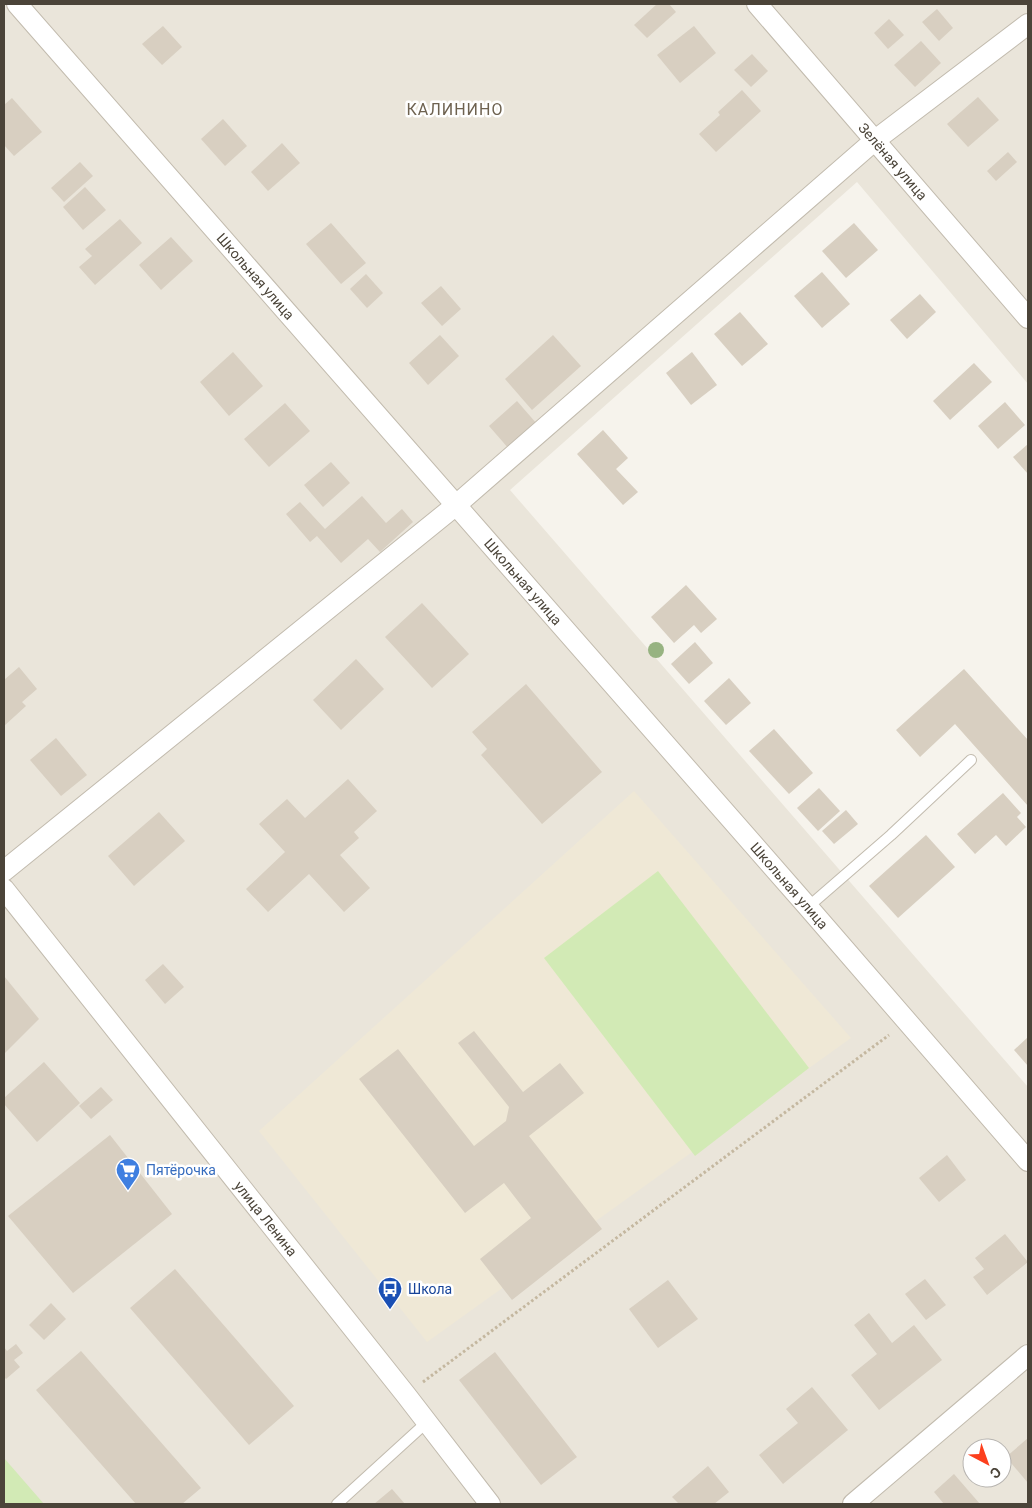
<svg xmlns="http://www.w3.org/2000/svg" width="1032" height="1508" font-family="Roboto,sans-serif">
  <rect width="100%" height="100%" fill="#f6f3ec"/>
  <path fill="#eae5da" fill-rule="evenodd" d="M4 4H1028V384L857 182 510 490 1028 1087V1504H16L4 1491ZM972 1448H1002V1478H972Z"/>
  <path fill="#efe8d6" d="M634 791 851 1038 427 1342 259 1131Z"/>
  <g fill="#d2eab5">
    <path d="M658 871 809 1068 695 1156 544 958Z"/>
    <path d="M4 1458 44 1504H4Z"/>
  </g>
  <g fill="#d8cfc1">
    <path d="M657 4H669L676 12 647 38 634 25Z"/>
    <path d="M937 9 953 28 939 41 922 22Z"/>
    <path d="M889 19 904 35 888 49 874 33Z"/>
    <path d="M163 26 182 47 162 65 142 44Z"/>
    <path d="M694 26 716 53 680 83 657 55Z"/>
    <path d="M921 41 941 63 915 87 894 65Z"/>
    <path d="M752 54 768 71 751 87 734 70Z"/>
    <path d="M742 90 761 111 716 152 699 134 720 115 718 112Z"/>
    <path d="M978 97 999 120 968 147 947 124Z"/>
    <path d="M12 98 42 132 14 156 4 145V105Z"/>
    <path d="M223 119 247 146 225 166 201 139Z"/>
    <path d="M282 143 300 163 268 191 251 172Z"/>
    <path d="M1008 152 1017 162 996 181 987 171Z"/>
    <path d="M80 162 93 176 64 202 51 188Z"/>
    <path d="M85 187 106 210 83 230 63 207Z"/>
    <path d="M120 219 142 243 95 285 79 267 92 256 85 249Z"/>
    <path d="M331 223 366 263 341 284 306 244Z"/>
    <path d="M854 223 878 250 846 278 822 251Z"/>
    <path d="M171 237 193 261 161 290 139 265Z"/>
    <path d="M822 272 850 304 822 328 794 296Z"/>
    <path d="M366 274 383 293 367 308 350 289Z"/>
    <path d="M441 286 461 309 442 326 421 303Z"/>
    <path d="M920 294 936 312 907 339 890 320Z"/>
    <path d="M740 312 768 344 742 366 714 334Z"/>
    <path d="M440 335 459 356 428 385 409 363Z"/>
    <path d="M553 335 581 366 532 410 505 379Z"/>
    <path d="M233 352 263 386 229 416 200 382Z"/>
    <path d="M692 352 717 385 691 405 666 373Z"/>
    <path d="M974 363 992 382 950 420 933 401Z"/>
    <path d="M517 401 537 424 509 449 489 426Z"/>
    <path d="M1005 402 1025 425 998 449 978 426Z"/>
    <path d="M285 403 310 431 269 467 244 439Z"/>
    <path d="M603 430 628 458 616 469 638 492 623 505 577 454Z"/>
    <path d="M1028 444V474L1013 457Z"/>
    <path d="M331 462 350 483 323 507 304 485Z"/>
    <path d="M362 496 386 523 402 509 413 522 380 552 368 539 341 563 317 536 310 542 286 514 300 502 325 529Z"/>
    <path d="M686 585 717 619 701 633 694 625 674 643 651 617Z"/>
    <path d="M422 603 469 654 432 688 385 637Z"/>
    <path d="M695 642 713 663 689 684 671 664Z"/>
    <path d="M356 659 384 689 341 730 313 700Z"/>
    <path d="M19 667 37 689 22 702 26 706 4 726V680Z"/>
    <path d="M964 669 1028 740V806L955 724 920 757 896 730Z"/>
    <path d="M729 678 751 703 726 725 704 701Z"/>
    <path d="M526 684 602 772 542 824 481 755 487 749 472 732Z"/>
    <path d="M774 729 813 773 789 794 749 751Z"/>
    <path d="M56 738 87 775 61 796 30 760Z"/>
    <path d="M348 779 377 811 354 832 359 838 340 855 370 888 344 912 309 874 268 912 246 889 285 852 259 824 287 799 305 818Z"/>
    <path d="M819 788 840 811 818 831 797 808Z"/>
    <path d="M1003 793 1021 813 1017 817 1026 827 1006 846 996 835 975 854 957 834Z"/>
    <path d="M846 810 858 824 834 844 822 831Z"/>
    <path d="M159 812 185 841 134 886 108 856Z"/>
    <path d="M926 835 955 867 898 918 869 886Z"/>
    <path d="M163 964 184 987 165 1004 145 980Z"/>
    <path d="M4 976 39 1019 4 1054Z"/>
    <path d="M474 1031 523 1092 560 1063 584 1093 529 1136 602 1229 512 1300 480 1259 531 1218 504 1183 465 1213 359 1079 398 1049 474 1146 506 1121 509 1107 458 1043Z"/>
    <path d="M1028 1037V1066L1014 1050Z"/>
    <path d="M44 1062 80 1103 37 1142 4 1104V1098Z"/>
    <path d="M101 1087 113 1100 91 1119 79 1106Z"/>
    <path d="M110 1135 172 1214 73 1293 8 1216Z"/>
    <path d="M947 1155 966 1180 939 1202 919 1178Z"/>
    <path d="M1005 1234 1028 1262 987 1295 973 1277 984 1269 975 1258Z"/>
    <path d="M175 1269 294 1406 249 1445 130 1308Z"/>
    <path d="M925 1279 946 1305 926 1320 905 1294Z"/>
    <path d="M668 1280 698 1319 658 1348 629 1309Z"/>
    <path d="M51 1303 66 1319 44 1340 29 1325Z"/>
    <path d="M869 1313 892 1343 914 1325 942 1360 879 1410 851 1375 877 1354 854 1325Z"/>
    <path d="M16 1344 23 1353 14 1360 20 1367 6 1379 4 1377V1347L7 1351Z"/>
    <path d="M81 1351 201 1488 182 1504H136L36 1390Z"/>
    <path d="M495 1352 577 1457 541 1485 459 1380Z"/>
    <path d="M812 1387 848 1430 783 1484 759 1455 798 1423 786 1409Z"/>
    <path d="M1028 1438V1483L1006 1457Z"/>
    <path d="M708 1466 729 1492 714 1504H679L672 1497Z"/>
    <path d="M954 1474 980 1504H944L934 1492Z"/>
    <path d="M392 1489 405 1504H374Z"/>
  </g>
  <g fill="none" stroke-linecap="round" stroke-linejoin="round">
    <defs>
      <g id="lane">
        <path d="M808 907 891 835 971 760"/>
        <path d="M337 1504 427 1422"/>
      </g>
      <g id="street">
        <path id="s1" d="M17 4 808 907 1028 1161"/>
        <path id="s2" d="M757 4 1028 318"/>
        <path d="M4 871 455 506 874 141 1028 24"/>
        <path id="s3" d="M4 889 406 1395 490 1504"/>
        <path d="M853 1504 1028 1355"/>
      </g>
    </defs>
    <use href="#lane" stroke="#c2bbae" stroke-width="12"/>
    <use href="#street" stroke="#c2bbae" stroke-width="22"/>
    <path stroke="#c4b79f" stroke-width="3" stroke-dasharray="2.5 2.5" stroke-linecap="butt" d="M423 1382 889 1035"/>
    <use href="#lane" stroke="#fff" stroke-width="10"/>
    <use href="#street" stroke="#fff" stroke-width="20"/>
  </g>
  <circle fill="#97b381" cx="656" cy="650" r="8"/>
  <defs>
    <symbol id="supermarket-pin" viewBox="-11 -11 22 30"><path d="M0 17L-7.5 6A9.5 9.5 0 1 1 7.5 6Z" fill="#3f7fe0" stroke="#fff"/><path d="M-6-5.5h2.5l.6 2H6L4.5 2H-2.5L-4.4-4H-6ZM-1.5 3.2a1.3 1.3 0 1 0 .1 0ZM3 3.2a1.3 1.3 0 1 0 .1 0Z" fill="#fff"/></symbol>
    <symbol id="bus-pin" viewBox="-11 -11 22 30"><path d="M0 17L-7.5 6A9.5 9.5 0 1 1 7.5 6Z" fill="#1a4fb4" stroke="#fff"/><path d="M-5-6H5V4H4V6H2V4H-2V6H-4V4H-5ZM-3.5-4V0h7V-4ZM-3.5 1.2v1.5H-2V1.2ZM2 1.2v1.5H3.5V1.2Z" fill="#fff"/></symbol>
  </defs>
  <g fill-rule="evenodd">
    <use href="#supermarket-pin" x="114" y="1156" width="28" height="38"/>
    <use href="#bus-pin" x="376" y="1275" width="28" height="38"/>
  </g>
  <g text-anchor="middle" stroke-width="5" stroke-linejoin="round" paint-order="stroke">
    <g font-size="14" fill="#4b4439" stroke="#fff">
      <text dy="5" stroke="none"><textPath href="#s2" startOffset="208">Зелёная улица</textPath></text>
      <text dy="5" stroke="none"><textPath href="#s1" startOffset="362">Школьная улица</textPath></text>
      <text dy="5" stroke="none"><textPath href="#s1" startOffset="768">Школьная улица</textPath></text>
      <text dy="5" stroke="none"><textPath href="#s1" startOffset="1172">Школьная улица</textPath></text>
      <text dy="5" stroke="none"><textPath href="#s3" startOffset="421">улица Ленина</textPath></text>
    </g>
    <g font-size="14" fill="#366cbe" stroke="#fff" text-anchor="start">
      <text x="146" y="1175">Пятёрочка</text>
    </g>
    <g font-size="14" fill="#164399" stroke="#fff" text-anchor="start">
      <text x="408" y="1294">Школа</text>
    </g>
    <g font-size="16" letter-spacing="1" fill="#6e6250" stroke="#fff">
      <text x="455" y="115">КАЛИНИНО</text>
    </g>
  </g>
  <rect width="1032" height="1508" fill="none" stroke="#4b4439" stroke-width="10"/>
  <g transform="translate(987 1463) rotate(139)"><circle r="24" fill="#ffffff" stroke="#b7b4b0"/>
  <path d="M0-4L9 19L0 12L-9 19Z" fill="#fc3f1d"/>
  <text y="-8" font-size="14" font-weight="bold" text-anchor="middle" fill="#4b4439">С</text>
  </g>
</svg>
